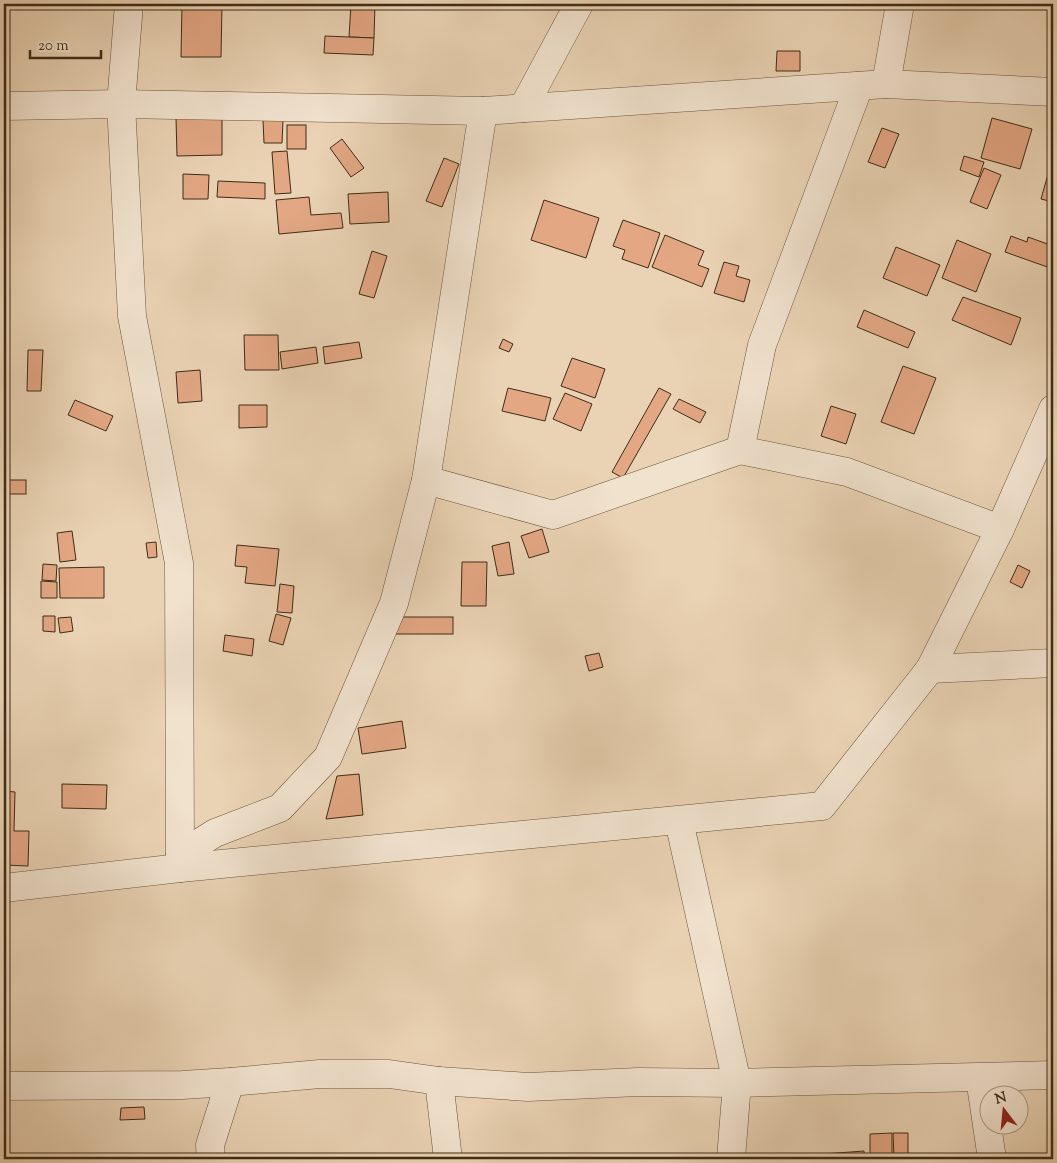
<svg xmlns="http://www.w3.org/2000/svg" width="1057" height="1163" font-family="'Sorts Mill Goudy',serif">
  <rect width="100%" height="100%" fill="#ead3b4"/>
  <filter id="stains"><feTurbulence type="fractalNoise" baseFrequency=".004" numOctaves="4"/><feColorMatrix values="0 0 0 0 .2 0 0 0 0 .09 0 0 0 0 .02 0 0 0 .5 -.17"/></filter>
  <radialGradient id="worn" r=".72"><stop offset=".6" stop-color="#630" stop-opacity="0"/><stop offset="1" stop-color="#630" stop-opacity=".3"/></radialGradient>
  <g fill="#e3a784" stroke="#3f2c16">
    <path d="M182 4H222L221 57H181Z"/>
    <path d="M351 4H375L374 38 349 37Z"/>
    <path d="M325 36 374 38 373 55 324 53Z"/>
    <path d="M777 51H800V71H776Z"/>
    <path d="M222 117V155L177 156 176 118Z"/>
    <path d="M992 118 1032 129 1020 169 981 158Z"/>
    <path d="M263 120H283L282 143H264Z"/>
    <rect x="287" y="125" width="19" height="24"/>
    <path d="M882 128 899 134 885 168 868 162Z"/>
    <path d="M342 139 364 168 351 177 330 148Z"/>
    <path d="M287 151 291 193 275 194 272 152Z"/>
    <path d="M964 156 984 162 979 177 960 170Z"/>
    <path d="M444 158 459 164 442 207 426 201Z"/>
    <path d="M1052 160H1053V202L1041 199Z"/>
    <path d="M984 168 1001 175 987 209 970 202Z"/>
    <path d="M183 174 209 175 208 199H183Z"/>
    <path d="M218 181 265 183V199L217 197Z"/>
    <path d="M388 192 389 222 350 224 348 194Z"/>
    <path d="M309 197 311 215 341 213 343 228 279 234 276 200Z"/>
    <path d="M544 200 599 218 586 258 531 240Z"/>
    <path d="M623 220 660 233 648 268 622 259 625 250 613 246Z"/>
    <path d="M665 235 704 251 698 265 709 269 702 287 652 267Z"/>
    <path d="M1011 236 1027 242 1028 237 1053 246V269L1005 252Z"/>
    <path d="M957 240 991 254 976 292 942 278Z"/>
    <path d="M896 247 940 265 927 296 883 278Z"/>
    <path d="M372 251 387 256 374 298 359 294Z"/>
    <path d="M724 262 739 266 736 276 750 280 744 302 714 293Z"/>
    <path d="M963 297 1021 318 1011 345 952 320Z"/>
    <path d="M864 310 915 332 908 348 857 327Z"/>
    <path d="M244 335H278L279 370H245Z"/>
    <path d="M503 339 513 344 509 352 499 348Z"/>
    <path d="M359 342 362 358 325 364 323 347Z"/>
    <path d="M316 347 318 363 282 369 280 352Z"/>
    <path d="M28 350H43L41 391H27Z"/>
    <path d="M572 358 605 369 595 398 561 386Z"/>
    <path d="M903 366 936 378 914 434 881 422Z"/>
    <path d="M200 370 202 401 178 403 176 372Z"/>
    <path d="M508 388 551 398 545 421 502 411Z"/>
    <path d="M659 388 671 394 623 478 612 472Z"/>
    <path d="M565 393 592 404 581 431 553 419Z"/>
    <path d="M679 399 706 412 700 423 673 409Z"/>
    <path d="M75 400 113 416 106 431 68 415Z"/>
    <path d="M239 405H267V427L239 428Z"/>
    <path d="M831 406 856 414 846 444 821 436Z"/>
    <rect x="4" y="480" width="22" height="14"/>
    <path d="M542 529 549 552 529 558 521 536Z"/>
    <path d="M72 531 76 560 60 562 57 533Z"/>
    <path d="M156 542 157 557 148 558 146 543Z"/>
    <path d="M509 542 514 574 498 576 492 546Z"/>
    <path d="M237 545 279 549 275 586 245 583 247 567 235 566Z"/>
    <path d="M462 562H487L486 606H461Z"/>
    <path d="M43 564 57 565 56 581 42 580Z"/>
    <path d="M1018 565 1030 571 1022 588 1010 582Z"/>
    <path d="M104 567V598H60L59 568Z"/>
    <path d="M41 581 57 582V598H41Z"/>
    <path d="M280 584 294 586 292 613 277 612Z"/>
    <path d="M276 614 291 618 283 645 269 641Z"/>
    <path d="M43 616H55V632L43 631Z"/>
    <path d="M71 617 73 631 60 633 58 618Z"/>
    <rect x="394" y="617" width="59" height="17"/>
    <path d="M225 635 254 639 252 656 223 651Z"/>
    <path d="M599 653 603 667 589 671 585 656Z"/>
    <path d="M402 721 406 748 362 754 358 728Z"/>
    <path d="M359 774 363 815 326 819 337 776Z"/>
    <path d="M62 784 107 785 106 809 62 808Z"/>
    <path d="M4 791 15 792 14 831H29L28 866 4 865Z"/>
    <path d="M144 1107 145 1119 120 1120 121 1108Z"/>
    <path d="M892 1133V1159H870V1134Z"/>
    <path d="M893 1133H908V1159H894Z"/>
    <path d="M864 1151 865 1159H810L809 1155Z"/>
  </g>
  <g fill="none" stroke-linecap="round" stroke-linejoin="round">
    <defs>
      <g id="street">
        <path d="M129 4 121 104 132 316 179 563 180 855"/>
        <path d="M886 84 900 4"/>
        <path d="M4 106 121 104 483 111 886 84 1053 92"/>
        <path d="M523 108 579 4"/>
        <path d="M740 450 762 345 859 86"/>
        <path d="M426 480 553 515 740 450 847 472 1000 529"/>
        <path d="M930 669 1053 663"/>
        <path d="M679 821 737 1083 731 1159"/>
        <path d="M180 868V855L215 833 280 808 328 757 394 603 426 480 483 111"/>
        <path d="M4 888 180 868 822 806 930 669 1000 529 1053 409"/>
        <path d="M980 1078 992 1159"/>
        <path d="M439 1081 448 1159"/>
        <path d="M4 1086 182 1085 230 1082 320 1074H389L439 1081 528 1087 638 1082 737 1083 1053 1075"/>
        <path d="M211 1159 210 1145 230 1082"/>
      </g>
    </defs>
    <use href="#street" stroke="#6a563e" stroke-width="29"/>
    <use href="#street" stroke="#f1e2ce" stroke-width="28"/>
  </g>
  <rect width="1057" height="1163" fill="none" stroke="#ead3b4" stroke-width="20"/>
  <rect x="5" y="5" width="1047" height="1153" fill="none" stroke="#3f2c16" stroke-width="2.5"/>
  <rect x="10" y="10" width="1037" height="1143" fill="none" stroke="#3f2c16"/>
  <g transform="translate(1004 1110) rotate(344)"><circle r="24" fill="#f1e2ce" stroke="#aa9984"/>
  <path d="M0-4L9 19L0 12L-9 19Z" fill="#8f2418"/>
  <text y="-8" font-size="14" font-weight="bold" text-anchor="middle" fill="#3f2c16">N</text>
  </g>
  <path d="M30 50v8h71v-8" fill="none" stroke="#3f2c16" stroke-width="2.5"/>
  <text x="38" y="50" font-size="15" fill="#3f2c16" stroke="#f1e2ce" stroke-width="4" paint-order="stroke">20 m</text>
  <rect width="100%" height="100%" filter="url(#stains)"/>
  <rect width="100%" height="100%" fill="url(#worn)"/>
</svg>
